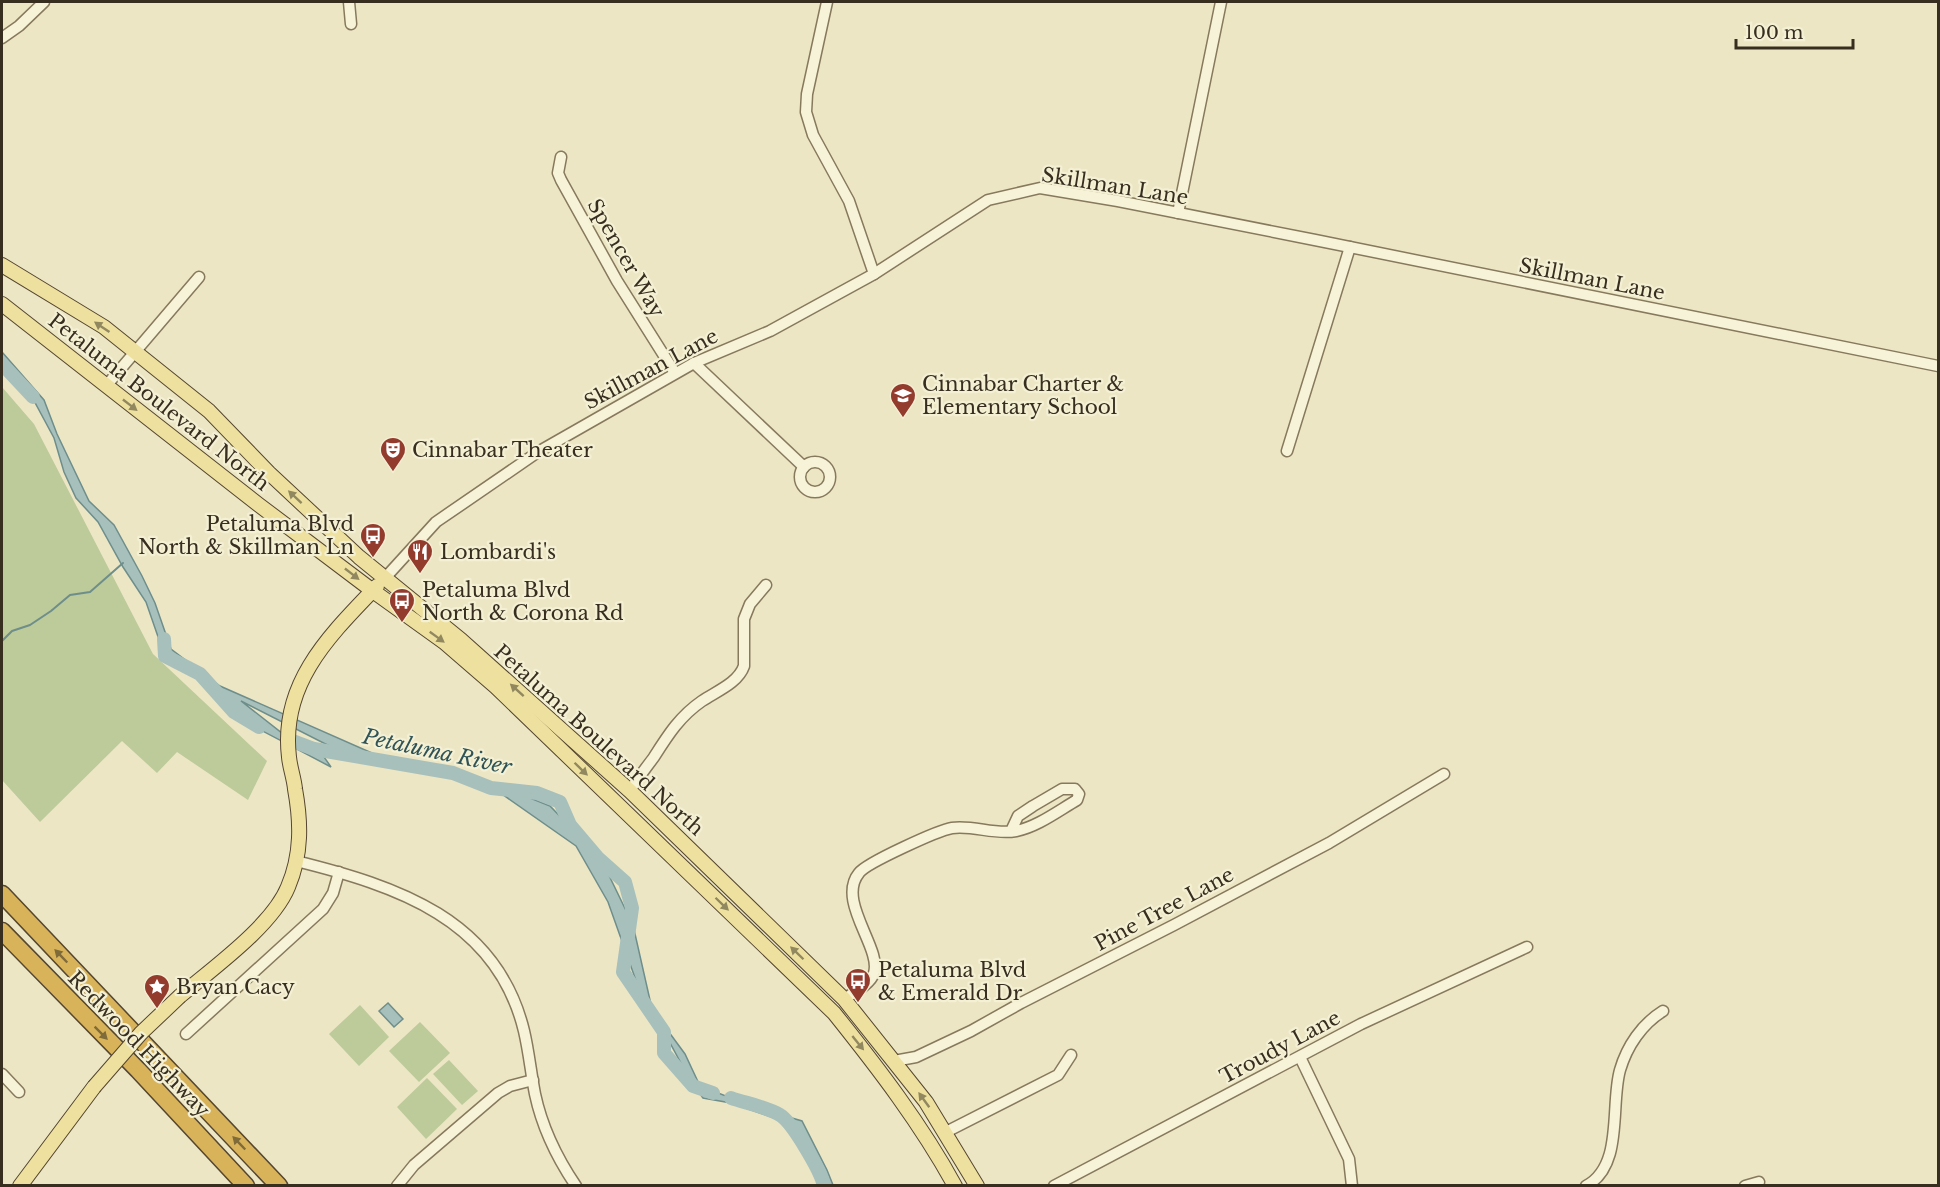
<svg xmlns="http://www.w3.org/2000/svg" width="1940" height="1187" font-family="'Libre Baskerville',serif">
  <rect width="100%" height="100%" fill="#ece6c5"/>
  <g fill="#bdca99">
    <path d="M2 387 34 424 153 654 267 761 248 800 177 752 157 773 122 741 40 822 2 780Z"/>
    <path d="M360 1005 389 1037 359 1066 329 1034Z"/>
    <path d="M420 1022 450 1053 419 1082 389 1051Z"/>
    <path d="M449 1060 478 1091 462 1105 433 1074Z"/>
    <path d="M427 1078 457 1109 426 1139 397 1107Z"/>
  </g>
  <g fill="#a7c0bc" stroke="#6e8e8b" stroke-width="1.5">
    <path d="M2 352 44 400 57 434 89 501 114 525 142 576 155 603 171 649 220 686 390 761 485 780 550 806 601 859 633 925 652 1009 685 1054 700 1086 754 1107 802 1121 827 1170 833 1185H821L816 1160 794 1125 731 1103 703 1098 690 1080 670 1043 650 1020 608 902 576 846 499 792 444 775 353 758 241 701 282 733 322 754 331 767 253 726 211 686 164 654 146 602 123 567 98 522 76 498 64 472 54 438 33 399 2 361Z"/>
    <path d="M388 1003 403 1019 394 1027 379 1011Z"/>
  </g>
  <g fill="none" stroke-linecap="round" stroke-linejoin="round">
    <path stroke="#6e8e8b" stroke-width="2" d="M2 641 12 631 30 625 51 611 70 595 90 592 123 563"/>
    <g stroke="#a7c0bc" stroke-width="14">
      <path d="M2 364 33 397"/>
      <path d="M164 639 165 656 200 674 234 712 259 727"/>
      <path d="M290 740 314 749 453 773 491 788 537 793 560 802 570 825 598 858 625 882 632 908 623 972 664 1032V1053L693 1086 713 1093"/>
      <path d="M731 1098C745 1103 767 1107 780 1115 792 1122 821 1171 824 1186"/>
    </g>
    <defs>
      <g id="minor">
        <path d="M349 2 351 24"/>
        <path d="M827 2 807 94 806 112 813 135 849 201 874 274"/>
        <path d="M2 38 19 26 44 2"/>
        <path d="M561 157 558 173 561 180 617 281 675 373"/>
        <path d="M1178 213 1221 2"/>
        <path d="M694 363 804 467"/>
        <path d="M106 386 199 277"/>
        <path d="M1287 451 1350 247"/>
        <circle cx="815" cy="477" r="15"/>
        <path d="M385 578 436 522 538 452 694 363 770 331 874 274 988 200 1040 188 1118 201 1315 240 1938 366"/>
        <path d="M630 791C637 779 646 768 654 757 668 735 680 716 702 701 717 691 738 683 744 666V619L750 604 766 585"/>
        <path d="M296 861C397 886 497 919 524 1031 529 1052 531 1074 535 1094 542 1127 557 1158 576 1186"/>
        <path d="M844 999C853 993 871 984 874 973 882 948 836 901 859 873 866 863 939 830 952 828 974 825 994 835 1016 831 1037 827 1058 811 1077 800L1079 794 1075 789H1062L1033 806 1018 816 1011 831"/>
        <path d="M186 1034 323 909 333 893 339 872"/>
        <path d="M1300 1057 1349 1159 1352 1186"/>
        <path d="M894 1061 916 1057 971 1031 1021 1003 1174 925 1329 843 1444 774"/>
        <path d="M2 1074 19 1092"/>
        <path d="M946 1132 1058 1075 1071 1055"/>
        <path d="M397 1186 414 1165 498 1093 510 1086 533 1080"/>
        <path d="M1054 1186 1361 1024 1527 947"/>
        <path d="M1586 1186C1624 1166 1610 1105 1620 1070 1627 1046 1642 1024 1663 1011"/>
        <path d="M1745 1186 1759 1182"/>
      </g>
      <g id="major">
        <path d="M2 265 104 327 209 411 269 473 359 557 461 640 630 791 844 999 926 1102 977 1186"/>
        <path d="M2 304 259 505 373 591 444 642 496 687 834 1013C878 1068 921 1124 955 1186"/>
        <path d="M180 996C213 968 272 926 288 887 302 854 301 822 295 789 294 778 290 768 289 757 280 683 330 635 377 586"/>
        <path d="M20 1186 94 1087"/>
      </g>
      <g id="highway">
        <path d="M2 894 279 1186"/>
        <path d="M2 931 138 1070 246 1186"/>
      </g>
    </defs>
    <use href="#minor" stroke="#87795c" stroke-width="13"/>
    <use href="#major" stroke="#554630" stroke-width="16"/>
    <use href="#highway" stroke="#554630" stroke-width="19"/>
    <use href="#minor" stroke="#f7f3d8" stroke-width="10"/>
    <use href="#major" stroke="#eee19f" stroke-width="14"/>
    <use href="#highway" stroke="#d8b35a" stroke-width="16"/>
    <defs>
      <path id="major-bridge" d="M94 1087 141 1033 180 996"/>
    </defs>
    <use href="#major-bridge" stroke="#554630" stroke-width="16" stroke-linecap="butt"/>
    <use href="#major-bridge" stroke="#eee19f" stroke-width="14"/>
  </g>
  <defs><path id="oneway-solid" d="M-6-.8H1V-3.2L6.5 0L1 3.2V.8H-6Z" transform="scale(1.5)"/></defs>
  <g fill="#92885f">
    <use href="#oneway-solid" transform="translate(102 327) rotate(-146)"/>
    <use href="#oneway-solid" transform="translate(130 405) rotate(38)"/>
    <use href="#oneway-solid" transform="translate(295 497) rotate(-137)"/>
    <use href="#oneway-solid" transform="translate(352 574) rotate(38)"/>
    <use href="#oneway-solid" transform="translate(437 637) rotate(36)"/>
    <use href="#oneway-solid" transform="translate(517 690) rotate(-138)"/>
    <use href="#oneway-solid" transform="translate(581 769) rotate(44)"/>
    <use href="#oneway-solid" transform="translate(722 904) rotate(44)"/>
    <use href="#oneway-solid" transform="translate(797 953) rotate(-136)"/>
    <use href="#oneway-solid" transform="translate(858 1043) rotate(51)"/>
    <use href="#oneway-solid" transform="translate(924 1100) rotate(-126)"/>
  </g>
  <g fill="#7f6a3a">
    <use href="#oneway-solid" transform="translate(61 956) rotate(-134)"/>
    <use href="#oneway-solid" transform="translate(101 1033) rotate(45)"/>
    <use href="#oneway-solid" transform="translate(239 1143) rotate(-134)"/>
  </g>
  <defs>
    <symbol id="school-pin" viewBox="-11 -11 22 30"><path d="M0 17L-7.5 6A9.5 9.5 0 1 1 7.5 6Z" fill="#933c2e" stroke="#f4f0d4"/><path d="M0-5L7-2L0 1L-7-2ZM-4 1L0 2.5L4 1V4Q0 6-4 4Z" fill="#fff"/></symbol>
    <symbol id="theatre-pin" viewBox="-11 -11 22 30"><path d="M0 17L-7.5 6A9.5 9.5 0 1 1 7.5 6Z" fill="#933c2e" stroke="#f4f0d4"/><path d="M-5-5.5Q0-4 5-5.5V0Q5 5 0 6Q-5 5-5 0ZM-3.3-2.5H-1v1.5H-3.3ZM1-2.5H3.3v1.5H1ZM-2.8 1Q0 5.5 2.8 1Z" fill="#fff"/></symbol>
    <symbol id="bus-pin" viewBox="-11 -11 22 30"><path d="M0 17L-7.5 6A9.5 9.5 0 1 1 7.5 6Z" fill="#933c2e" stroke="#f4f0d4"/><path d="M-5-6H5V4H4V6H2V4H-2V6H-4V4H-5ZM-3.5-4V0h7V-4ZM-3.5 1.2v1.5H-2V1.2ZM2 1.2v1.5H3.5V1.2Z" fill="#fff"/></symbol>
    <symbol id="restaurant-pin" viewBox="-11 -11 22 30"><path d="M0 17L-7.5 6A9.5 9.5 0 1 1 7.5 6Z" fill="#933c2e" stroke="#f4f0d4"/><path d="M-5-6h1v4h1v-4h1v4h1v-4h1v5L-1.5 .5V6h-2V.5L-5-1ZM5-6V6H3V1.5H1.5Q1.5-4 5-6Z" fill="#fff"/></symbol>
    <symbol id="sight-pin" viewBox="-11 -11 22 30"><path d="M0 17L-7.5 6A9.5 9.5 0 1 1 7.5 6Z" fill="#933c2e" stroke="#f4f0d4"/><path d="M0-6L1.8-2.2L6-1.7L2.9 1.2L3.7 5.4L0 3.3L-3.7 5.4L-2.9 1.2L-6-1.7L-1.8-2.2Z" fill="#fff"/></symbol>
  </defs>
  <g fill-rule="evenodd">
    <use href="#school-pin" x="888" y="381" width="30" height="40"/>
    <use href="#theatre-pin" x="378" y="435" width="30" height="40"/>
    <use href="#bus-pin" x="358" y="521" width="30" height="40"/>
    <use href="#restaurant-pin" x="405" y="537" width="30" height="40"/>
    <use href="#bus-pin" x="387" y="586" width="30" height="40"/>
    <use href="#bus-pin" x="843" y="966" width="30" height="40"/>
    <use href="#sight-pin" x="142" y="972" width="30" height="40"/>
  </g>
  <g text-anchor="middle" stroke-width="4.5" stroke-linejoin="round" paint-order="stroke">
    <g font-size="20" fill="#372e1f" stroke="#f4f0d4">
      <text transform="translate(1115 186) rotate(9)" y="7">Skillman Lane</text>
      <text transform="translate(626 258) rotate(60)" y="7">Spencer Way</text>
      <text transform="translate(1592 279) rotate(11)" y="7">Skillman Lane</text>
      <text transform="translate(651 369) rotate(-28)" y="7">Skillman Lane</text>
      <text transform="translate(159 402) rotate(38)" y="7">Petaluma Boulevard North</text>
      <text transform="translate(599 740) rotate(42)" y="7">Petaluma Boulevard North</text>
      <text transform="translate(1164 909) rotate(-28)" y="7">Pine Tree Lane</text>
      <text transform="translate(139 1044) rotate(46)" y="7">Redwood Highway</text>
      <text transform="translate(1280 1047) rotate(-28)" y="7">Troudy Lane</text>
    </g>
    <g font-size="20" fill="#372e1f" stroke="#f4f0d4" text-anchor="start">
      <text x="922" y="391">Cinnabar Charter &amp;<tspan x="922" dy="23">Elementary School</tspan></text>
      <text x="412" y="457">Cinnabar Theater</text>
      <text x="354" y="531" text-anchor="end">Petaluma Blvd<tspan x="354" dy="23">North &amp; Skillman Ln</tspan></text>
      <text x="440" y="559">Lombardi's</text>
      <text x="422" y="597">Petaluma Blvd<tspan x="422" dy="23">North &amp; Corona Rd</tspan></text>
      <text x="878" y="977">Petaluma Blvd<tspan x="878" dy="23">&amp; Emerald Dr</tspan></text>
      <text x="176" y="994">Bryan Cacy</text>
    </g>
    <g font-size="21" font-style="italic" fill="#2f5356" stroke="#f4f0d4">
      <text transform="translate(437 752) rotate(12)" y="7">Petaluma River</text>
    </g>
  </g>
  <rect width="1940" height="1187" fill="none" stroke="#372e1f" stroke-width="6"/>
  <path d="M1736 39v9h117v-9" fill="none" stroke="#372e1f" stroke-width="3"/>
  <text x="1745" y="39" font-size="18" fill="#372e1f" stroke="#f4f0d4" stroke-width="4.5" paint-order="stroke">100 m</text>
</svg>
